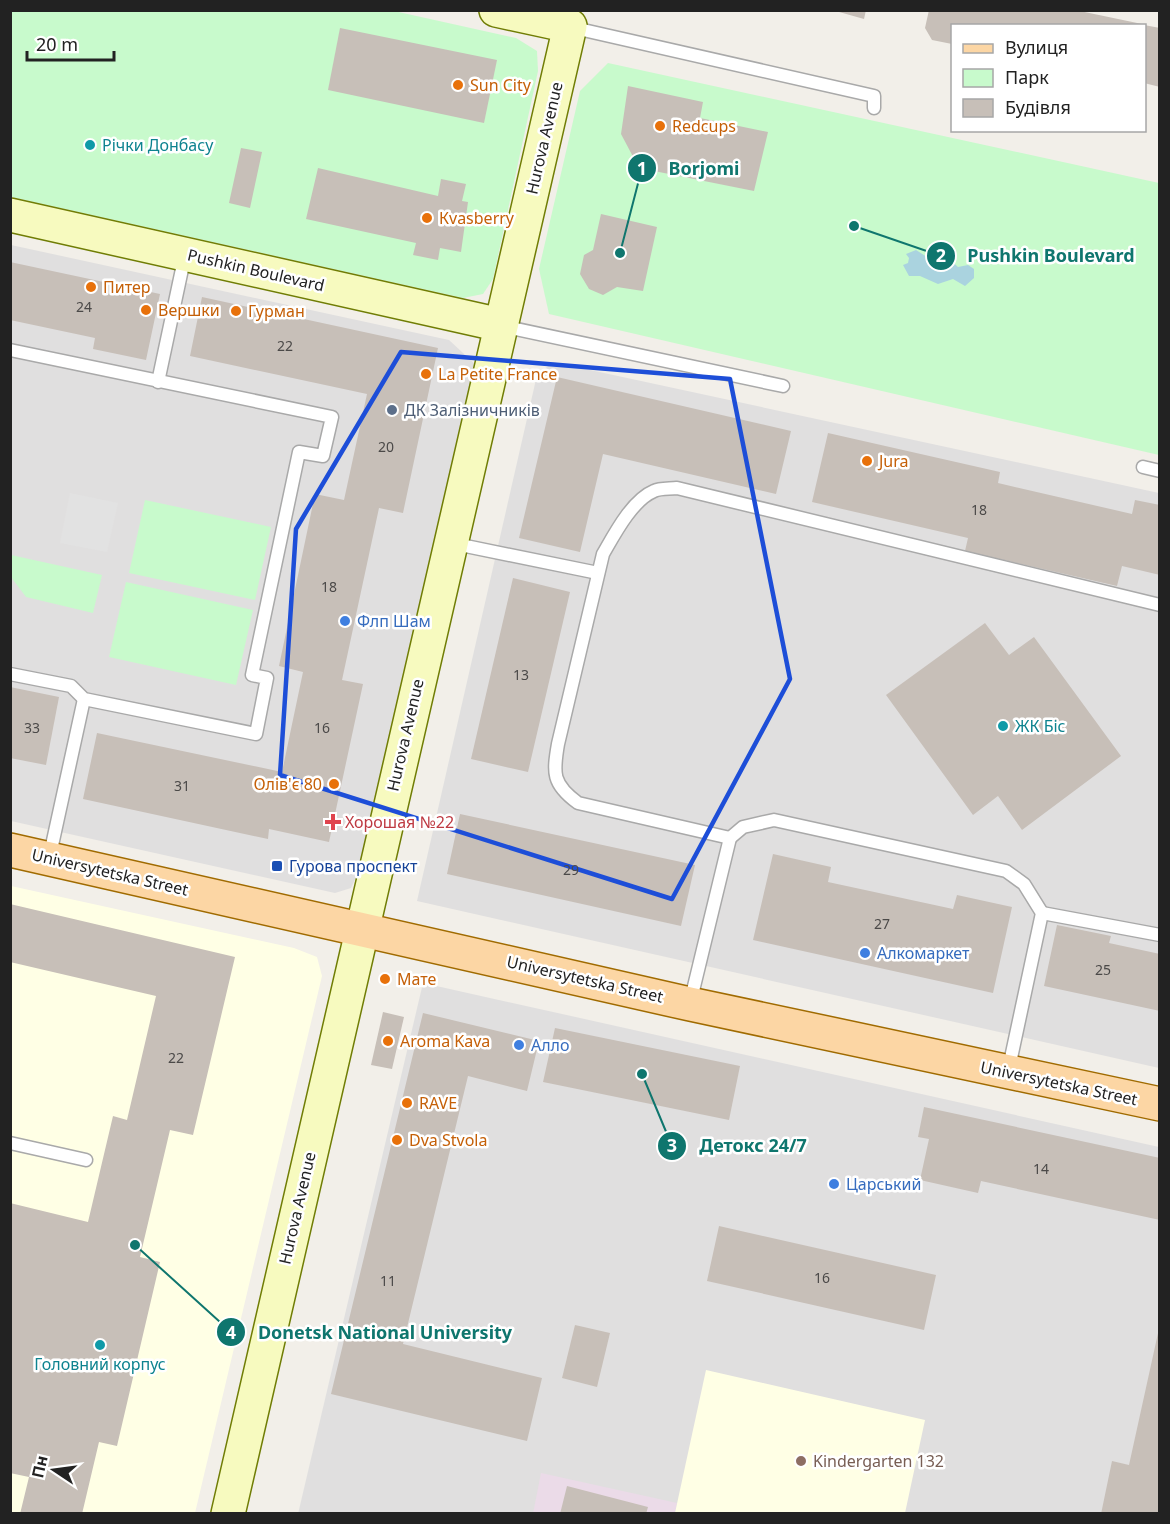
<svg xmlns="http://www.w3.org/2000/svg" width="1170" height="1524" font-family="'Noto Sans',sans-serif">
  <rect width="100%" height="100%" fill="#f2efe9"/>
  <g fill="#e0dfdf">
    <path d="M11 245 449 340 476 365 362 864 351 888 335 893 11 821Z"/>
    <path d="M553 362 1159 493V1068L417 901 537 375Z"/>
    <path d="M423 983 1159 1147V1513L298 1514Z"/>
  </g>
  <path fill="#ebdbe8" d="M541 1473 677 1503 675 1513 533 1514Z"/>
  <g fill="#ffffe5">
    <path d="M11 886 294 948 317 957 322 976 195 1513 11 1514Z"/>
    <path d="M706 1370 925 1420 905 1513H675Z"/>
  </g>
  <g fill="#c8facc">
    <path d="M11 11H394L516 38 537 51 538 71 493 279 483 294 463 298 11 197Z"/>
    <path d="M608 63 1159 183V455L549 314 539 269 580 91Z"/>
    <path d="M145 500 271 527 255 600 129 573Z"/>
    <path d="M11 555 102 575 93 613 26 597 11 577Z"/>
    <path d="M126 582 253 610 236 685 109 657Z"/>
  </g>
  <path fill="#e2e2e2" d="M70 493 118 503 107 552 60 543Z"/>
  <path fill="#aad3df" d="M916 250 927 257 946 256 958 267 968 265 974 269V278L965 286 953 279 938 284 920 276H909L903 265 908 263 909 258 906 254Z"/>
  <g fill="#c7bfb8">
    <path d="M832 10H866L864 19Z"/>
    <path d="M929 10H1075L1142 24 952 26V44L932 40 925 28Z"/>
    <path d="M1144 25 1160 28V87L1144 83Z"/>
    <path d="M340 28 497 60 484 123 328 90Z"/>
    <path d="M628 86 703 102 700 118 768 132 754 191 639 168 621 134Z"/>
    <path d="M241 148 262 152 250 208 229 203Z"/>
    <path d="M318 168 438 196 441 179 466 184 462 201 468 202 461 252 440 248 438 260 413 255 416 243 306 219Z"/>
    <path d="M601 214 657 227 643 291 617 287 603 295 589 289 580 274 584 255 593 250Z"/>
    <path d="M10 262 160 294 146 360 93 349 95 338 10 320Z"/>
    <path d="M202 297 438 348 403 513 379 508 342 680 363 684 329 842 269 829 268 839 83 799 97 733 282 772 303 672 279 666 315 494 344 500 367 394 190 356Z"/>
    <path d="M557 377 791 431 776 494 603 454 580 552 519 538Z"/>
    <path d="M828 433 1000 472 998 483 1132 514 1135 500 1160 505V575L1122 566 1117 586 965 551 968 538 812 502Z"/>
    <path d="M513 578 570 592 528 772 471 759Z"/>
    <path d="M985 623 1009 655 1034 637 1121 756 1022 830 998 796 973 815 886 695Z"/>
    <path d="M10 687 59 697 46 765 10 758Z"/>
    <path d="M460 814 695 865 681 926 447 874Z"/>
    <path d="M773 854 831 867 828 882 953 909 957 895 1012 907 993 993 753 940Z"/>
    <path d="M10 904 235 957 193 1135 170 1130 140 1257 160 1262 117 1446 99 1442 82 1514H20L29 1477 10 1473V1203L88 1222 113 1116 127 1120 156 996 10 962Z"/>
    <path d="M1057 925 1111 936 1109 943 1160 954V1011L1044 986Z"/>
    <path d="M383 1012 404 1017 392 1069 371 1065Z"/>
    <path d="M423 1013 539 1041 527 1091 468 1076 403 1344 542 1378 527 1441 331 1394Z"/>
    <path d="M555 1028 740 1066 729 1120 543 1082Z"/>
    <path d="M924 1107 1160 1158V1220L981 1181 978 1193 920 1180 929 1139 918 1137Z"/>
    <path d="M719 1226 936 1275 924 1330 707 1281Z"/>
    <path d="M1160 1324V1514H1101L1112 1461 1129 1465Z"/>
    <path d="M575 1325 610 1333 597 1387 562 1378Z"/>
    <path d="M567 1486 648 1507 646 1514H560Z"/>
  </g>
  <g fill="none" stroke-linecap="round" stroke-linejoin="round">
    <defs>
      <g id="lane">
        <path d="M570 27 874 96V108"/>
        <path d="M502 326 783 386"/>
        <path d="M10 350 332 417 323 456 299 452 252 675 267 678 256 734 84 699 71 686 10 674"/>
        <path d="M158 382 185 255"/>
        <path d="M1143 467 1160 471"/>
        <path d="M451 543 598 573"/>
        <path d="M49 859 84 699"/>
        <path d="M1042 913 1160 935"/>
        <path d="M690 1003 730 838"/>
        <path d="M1008 1072 1042 913 1024 884 1006 871 774 820 743 827 730 838 578 803C552 784 553 773 558 744L603 554C614 535 632 500 654 491 660 488 670 489 677 488L1160 605"/>
        <path d="M10 1143 86 1160"/>
      </g>
      <g id="secondary">
        <path d="M10 215 501 325"/>
        <path d="M228 1514 570 26 496 10"/>
      </g>
      <path id="primary" d="M10 850 690 1004 1160 1104"/>
    </defs>
    <use href="#lane" stroke="#a9a9a9" stroke-width="15"/>
    <use href="#secondary" stroke="#707d05" stroke-width="36"/>
    <use href="#primary" stroke="#a06b00" stroke-width="36"/>
    <use href="#lane" stroke="#fff" stroke-width="12"/>
    <use href="#secondary" stroke="#f7fabf" stroke-width="33"/>
    <use href="#primary" stroke="#fcd6a4" stroke-width="33"/>
  </g>
  <path fill="none" stroke="#1d4ed8" stroke-width="4.5" stroke-linejoin="round" d="M401 352 730 379 790 679 672 899 280 775 296 529Z"/>
  <g fill="#e8710a" stroke="#fff" stroke-width="2">
    <circle cx="458" cy="85" r="6"/>
    <circle cx="660" cy="126" r="6"/>
    <circle cx="427" cy="218" r="6"/>
    <circle cx="91" cy="287" r="6"/>
    <circle cx="146" cy="310" r="6"/>
    <circle cx="236" cy="311" r="6"/>
    <circle cx="426" cy="374" r="6"/>
    <circle cx="867" cy="461" r="6"/>
    <circle cx="334" cy="784" r="6"/>
    <circle cx="385" cy="979" r="6"/>
    <circle cx="388" cy="1041" r="6"/>
    <circle cx="407" cy="1103" r="6"/>
    <circle cx="397" cy="1140" r="6"/>
  </g>
  <g fill="#0f9aa8" stroke="#fff" stroke-width="2">
    <circle cx="90" cy="145" r="6"/>
    <circle cx="1003" cy="726" r="6"/>
    <circle cx="100" cy="1345" r="6"/>
  </g>
  <circle fill="#5c6f8a" stroke="#fff" stroke-width="2" cx="392" cy="410" r="6"/>
  <g fill="#3f7fe0" stroke="#fff" stroke-width="2">
    <circle cx="345" cy="621" r="6"/>
    <circle cx="865" cy="953" r="6"/>
    <circle cx="519" cy="1045" r="6"/>
    <circle cx="834" cy="1184" r="6"/>
  </g>
  <path fill="#e0444e" stroke="#fff" stroke-width="2" d="M330 813h6v6h6v6h-6v6h-6v-6h-6v-6h6z"/>
  <rect fill="#1a4fb4" stroke="#fff" stroke-width="2" x="271" y="860" width="12" height="12" rx="3"/>
  <circle fill="#8d6e63" stroke="#fff" stroke-width="2" cx="801" cy="1461" r="6"/>
  <g text-anchor="middle" stroke-width="5" stroke-linejoin="round" paint-order="stroke">
    <g font-size="14" fill="#4b4948">
      <text x="84" y="312">24</text>
      <text x="285" y="351">22</text>
      <text x="386" y="452">20</text>
      <text x="979" y="515">18</text>
      <text x="329" y="592">18</text>
      <text x="521" y="680">13</text>
      <text x="32" y="733">33</text>
      <text x="322" y="733">16</text>
      <text x="182" y="791">31</text>
      <text x="571" y="875">29</text>
      <text x="882" y="929">27</text>
      <text x="1103" y="975">25</text>
      <text x="176" y="1063">22</text>
      <text x="1041" y="1174">14</text>
      <text x="822" y="1283">16</text>
      <text x="388" y="1286">11</text>
    </g>
    <g font-size="16" fill="#c56008" stroke="#fff" text-anchor="start">
      <text x="470" y="91">Sun City</text>
      <text x="672" y="132">Redcups</text>
      <text x="439" y="224">Кvasberry</text>
      <text x="103" y="293">Питер</text>
      <text x="158" y="316">Вершки</text>
      <text x="248" y="317">Гурман</text>
      <text x="438" y="380">La Petite France</text>
      <text x="879" y="467">Jura</text>
      <text x="322" y="790" text-anchor="end">Олів'є 80</text>
      <text x="397" y="985">Мате</text>
      <text x="400" y="1047">Aroma Kava</text>
      <text x="419" y="1109">RAVE</text>
      <text x="409" y="1146">Dva Stvola</text>
    </g>
    <g font-size="16" fill="#222" stroke="#fff">
      <text transform="translate(544 138) rotate(-77)" y="6">Hurova Avenue</text>
      <text transform="translate(256 270) rotate(13)" y="6">Pushkin Boulevard</text>
      <text transform="translate(405 735) rotate(-77)" y="6">Hurova Avenue</text>
      <text transform="translate(110 872) rotate(13)" y="6">Universytetska Street</text>
      <text transform="translate(585 979) rotate(13)" y="6">Universytetska Street</text>
      <text transform="translate(1059 1083) rotate(12)" y="6">Universytetska Street</text>
      <text transform="translate(297 1208) rotate(-77)" y="6">Hurova Avenue</text>
    </g>
    <g font-size="16" fill="#0d838f" stroke="#fff" text-anchor="start">
      <text x="102" y="151">Річки Донбасу</text>
      <text x="1015" y="732">ЖК Біс</text>
      <text x="100" y="1370" text-anchor="middle">Головний корпус</text>
    </g>
    <g font-size="16" fill="#4e5e75" stroke="#fff" text-anchor="start">
      <text x="404" y="416">ДК Залізничників</text>
    </g>
    <g font-size="16" fill="#366cbe" stroke="#fff" text-anchor="start">
      <text x="357" y="627">Флп Шам</text>
      <text x="877" y="959">Алкомаркет</text>
      <text x="531" y="1051">Алло</text>
      <text x="846" y="1190">Царський</text>
    </g>
    <g font-size="16" fill="#be3a42" stroke="#fff" text-anchor="start">
      <text x="345" y="828">Хорошая №22</text>
    </g>
    <g font-size="16" fill="#164399" stroke="#fff" text-anchor="start">
      <text x="289" y="872">Гурова проспект</text>
    </g>
    <g font-size="16" fill="#785e54" stroke="#fff" text-anchor="start">
      <text x="813" y="1467">Kindergarten 132</text>
    </g>
  </g>
  <path fill="none" stroke="#0f766e" stroke-width="2" d="M620 253L642 168M854 226L941 256M642 1074L672 1146M135 1245L231 1332"/>
  <g fill="#0f766e" stroke="#fff" stroke-width="2">
    <circle cx="620" cy="253" r="6"/>
    <circle cx="854" cy="226" r="6"/>
    <circle cx="642" cy="1074" r="6"/>
    <circle cx="135" cy="1245" r="6"/>
    <circle cx="642" cy="168" r="15"/>
    <circle cx="941" cy="256" r="15"/>
    <circle cx="672" cy="1146" r="15"/>
    <circle cx="231" cy="1332" r="15"/>
  </g>
  <g font-size="18" text-anchor="middle" font-weight="bold" fill="#fff">
    <text x="642" y="175">1</text>
    <text x="941" y="262">2</text>
    <text x="672" y="1152">3</text>
    <text x="231" y="1339">4</text>
  </g>
  <g font-size="18" text-anchor="middle" font-weight="bold" fill="#0f766e" stroke="#fff" stroke-width="5" stroke-linejoin="round" paint-order="stroke">
    <text x="704" y="175">Borjomi</text>
    <text x="1051" y="262">Pushkin Boulevard</text>
    <text x="753" y="1152">Детокс 24/7</text>
    <text x="385" y="1339">Donetsk National University</text>
  </g>
  <rect width="1170" height="1524" fill="none" stroke="#222222" stroke-width="24"/>
  <rect x="951" y="24" width="195" height="108" fill="#ffffff" stroke="#a7a7a7" stroke-width="1.5"/>
  <rect x="963" y="44" width="30" height="9" fill="#fcd6a4" stroke="#a7a7a7" stroke-width="1.5"/>
  <text x="1005" y="54" font-size="18" fill="#222222">Вулиця</text>
  <rect x="963" y="69" width="30" height="18" fill="#c8facc" stroke="#a7a7a7" stroke-width="1.5"/>
  <text x="1005" y="84" font-size="18" fill="#222222">Парк</text>
  <rect x="963" y="99" width="30" height="18" fill="#c7bfb8" stroke="#a7a7a7" stroke-width="1.5"/>
  <text x="1005" y="114" font-size="18" fill="#222222">Будівля</text>
  <g transform="translate(54 1470) rotate(283)" stroke="#ffffff" stroke-width="4.5" paint-order="stroke">
  <path d="M0-4.5L10 22L0 15L-10 22Z" fill="#222222"/>
  <text y="-9" font-size="16" font-weight="bold" text-anchor="middle" fill="#222222">Пн</text>
  </g>
  <path d="M27 51v9h87v-9" fill="none" stroke="#222222" stroke-width="3"/>
  <text x="36" y="51" font-size="18" fill="#222222" stroke="#ffffff" stroke-width="4.5" paint-order="stroke">20 m</text>
</svg>
